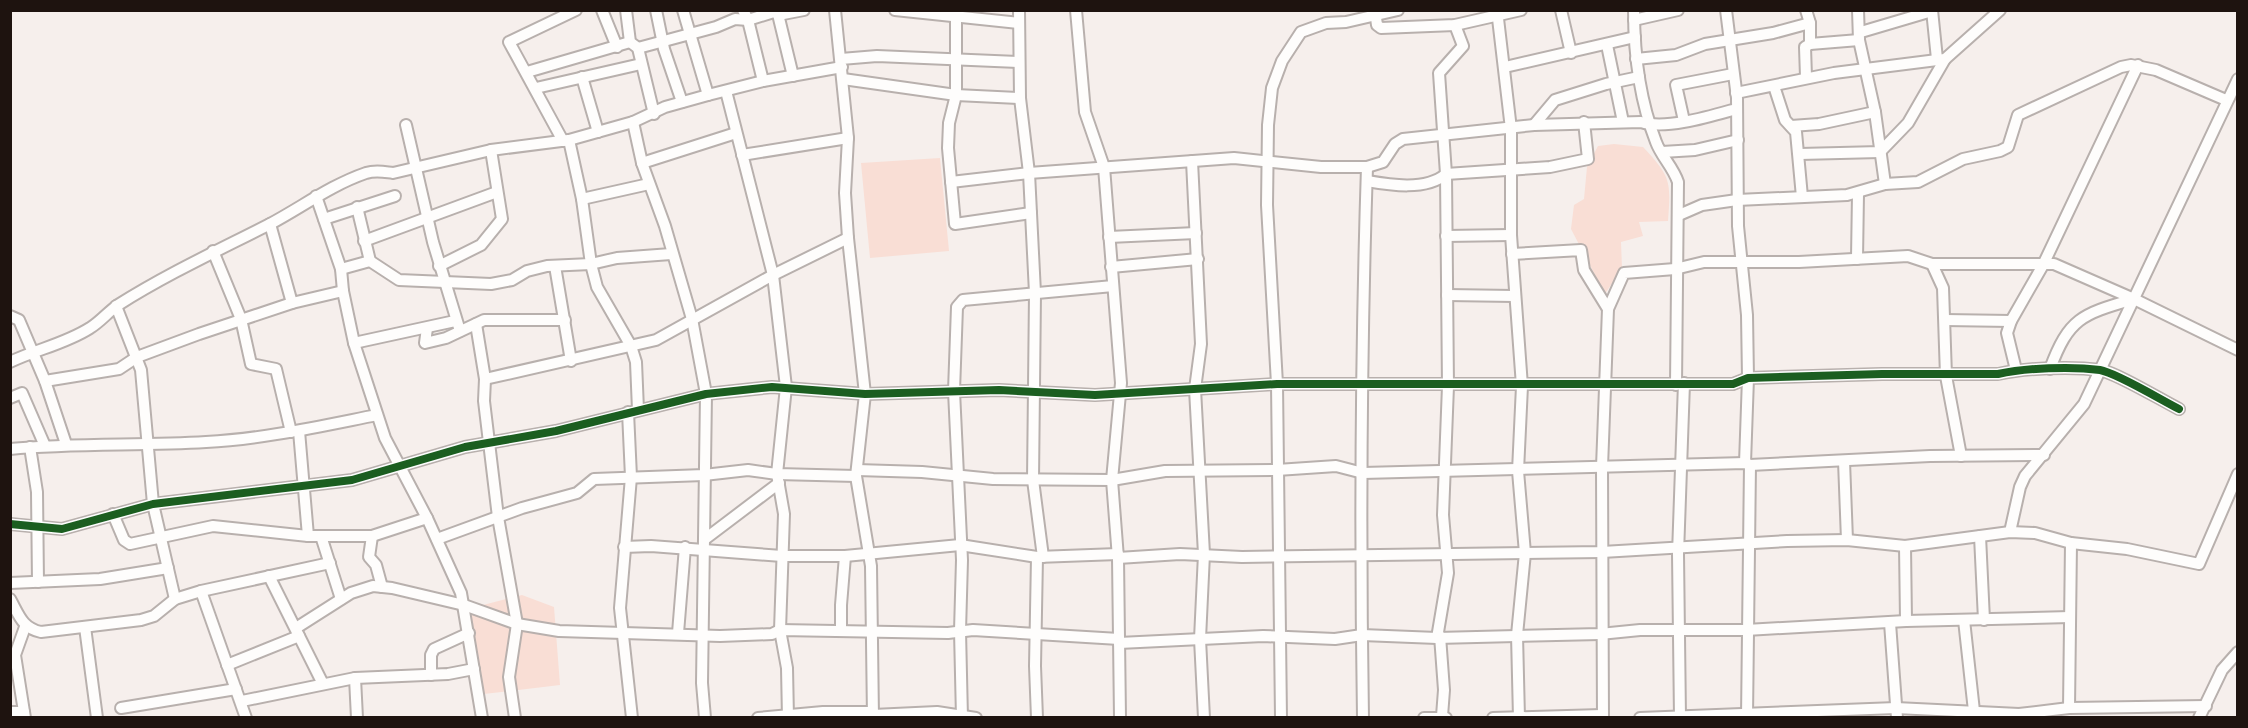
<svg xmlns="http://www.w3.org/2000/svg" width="2248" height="728" font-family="'PT Sans Narrow',sans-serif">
  <rect width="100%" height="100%" fill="#f6efec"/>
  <g fill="#f9ded5">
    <path d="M1614 144 1643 147C1671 177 1671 181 1668 221L1639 222 1643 236 1621 242 1622 268 1605 294 1571 229 1574 205 1584 199 1587 167 1598 146Z"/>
    <path d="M940 158 949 251 870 258 861 163Z"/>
    <path d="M522 595 554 607 560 685 484 694 471 678 460 611Z"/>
  </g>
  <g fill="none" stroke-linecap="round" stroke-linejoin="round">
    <defs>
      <g id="minor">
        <path d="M602 10 617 47"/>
        <path d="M626 10 630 42 638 48 654 114"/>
        <path d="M656 10 664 49 682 102"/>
        <path d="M683 10 708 95"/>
        <path d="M743 10 748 20 763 81"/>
        <path d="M777 10 793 76"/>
        <path d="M835 10 848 138 845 193 848 238 865 394 856 476 871 566 873 718"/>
        <path d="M895 10 1019 23"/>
        <path d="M1019 10 1020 98 1029 173 1035 293 1033 480 1043 557"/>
        <path d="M1076 10 1085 112 1104 167 1121 383 1112 480 1118 558 1120 718"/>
        <path d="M1497 10 1511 129V235L1522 386 1518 471 1525 553 1517 635 1519 718"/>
        <path d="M1561 10 1571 53"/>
        <path d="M1634 10C1634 54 1640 101 1656 142 1661 156 1673 167 1678 182L1676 385"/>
        <path d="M1726 10 1737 98 1738 226 1747 315 1748 378 1745 463"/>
        <path d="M1806 10 1810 23V44"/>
        <path d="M1858 10 1859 40 1875 112 1885 184"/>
        <path d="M1932 10 1937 59"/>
        <path d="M1375 11 1377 25 1381 28 1455 25 1521 10"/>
        <path d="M778 15 804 10"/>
        <path d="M956 17V95L949 123 948 148 955 224 1031 213"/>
        <path d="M1634 20 1678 10"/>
        <path d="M1861 32 1932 11"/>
        <path d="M1607 45 1623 122"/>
        <path d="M638 48 716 27 735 19 748 20 777 11"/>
        <path d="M841 59 877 56 1019 62"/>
        <path d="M1636 59 1676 55 1705 44 1773 33 1810 23"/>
        <path d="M1505 67 1635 37"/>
        <path d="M527 72 630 42"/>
        <path d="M582 77 598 132"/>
        <path d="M1806 77 1805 47 1810 44 1859 40"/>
        <path d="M843 79 956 95 1020 98"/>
        <path d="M1774 86 1785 120 1796 132 1802 197"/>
        <path d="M536 88 641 64"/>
        <path d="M726 91 773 275 786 387 777 474 784 514 780 630 787 668 788 718"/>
        <path d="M1736 93 1834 73 1945 59 2000 10"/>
        <path d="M1684 121 1676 85 1733 74"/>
        <path d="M633 122 642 163 665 226 692 319 706 394 702 683 705 718"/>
        <path d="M406 125 433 242 460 331"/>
        <path d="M1534 125 1555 100 1606 84 1639 77"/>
        <path d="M1791 126 1819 124 1875 112"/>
        <path d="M569 140 582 199 591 264 597 287 631 346 636 362 638 410"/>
        <path d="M563 141 509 42 576 10"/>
        <path d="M1662 152 1695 150 1738 140"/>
        <path d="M1800 154 1880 152 1908 123 1945 59"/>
        <path d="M742 155 848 138"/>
        <path d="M1192 161 1201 344 1195 389 1204 554 1200 639 1204 718"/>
        <path d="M642 163 736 133"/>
        <path d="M1367 181C1390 185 1426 191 1446 174L1550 167 1588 159 1584 122"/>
        <path d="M951 182 1029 173 1234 158 1321 167H1367L1383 162 1395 144 1403 139 1534 125 1641 122C1666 130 1711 116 1736 109"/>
        <path d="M316 196 341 269 343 291 354 343 385 438 427 518 461 593 482 718"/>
        <path d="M582 199 649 184"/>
        <path d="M357 207 370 261"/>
        <path d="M1679 215 1702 205 1737 200 1847 195 1885 184 1918 182 1963 159 2000 151 2008 147 2018 115 2121 67 2131 65 2156 70 2226 100"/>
        <path d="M324 219 395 196"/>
        <path d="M270 224 292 303"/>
        <path d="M1446 236 1511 235"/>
        <path d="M1109 237 1196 233"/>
        <path d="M364 241 497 192"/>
        <path d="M213 251 241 319 251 364 276 369 291 432"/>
        <path d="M1512 254 1581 250 1584 270 1608 309"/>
        <path d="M1857 259 1858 194"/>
        <path d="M1932 264 1943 288 1946 376 1961 456"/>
        <path d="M439 266 481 245 502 219 491 150"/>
        <path d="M555 266 571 361"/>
        <path d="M1111 267 1198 259"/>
        <path d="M341 269 370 261 399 280 491 284 512 280 527 271 547 266 591 264 617 258 671 254"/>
        <path d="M1447 295 1514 296"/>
        <path d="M116 306 141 370 153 504 175 599"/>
        <path d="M10 316 19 320 45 381 66 444"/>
        <path d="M1945 320 2011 321"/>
        <path d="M476 324 485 379 484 401 498 517 517 624 509 677 515 718"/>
        <path d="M427 328 425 343 446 338 484 320H565"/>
        <path d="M354 343 455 321"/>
        <path d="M10 362C37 349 65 344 90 328 100 322 108 312 118 305 167 274 219 250 270 224 302 207 331 185 366 173 376 170 384 172 393 173L491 150 569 140 633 122 665 107 708 95 763 81 842 67"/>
        <path d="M2050 369C2069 317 2083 314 2134 299"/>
        <path d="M2016 370 2007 333 2011 321 2043 265 2138 65"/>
        <path d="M485 379 656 340 773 275 848 238"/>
        <path d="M45 381 119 369 137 357 199 334 292 303 343 291"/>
        <path d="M10 398 22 393 45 446"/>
        <path d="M628 412 631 477 620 608 632 718"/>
        <path d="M299 431 308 536"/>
        <path d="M30 447 37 492 38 582"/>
        <path d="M10 449C76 443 141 446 206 442 264 439 321 426 377 415"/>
        <path d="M1844 461 1847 540"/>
        <path d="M857 470 922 472 993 479 1112 480 1165 471 1277 470 1336 466 1363 473 1745 463 1750 465 1930 456 2044 455"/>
        <path d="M113 514 124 540 130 544 213 526 308 536H372L427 518"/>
        <path d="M10 524 62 529 153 504 352 480 465 447 556 431 706 394 772 387 865 394 999 390 1095 395 1277 384H1733L1748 378 1882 374H1998C2026 368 2071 366 2100 370 2117 373 2161 400 2179 409"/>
        <path d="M2010 532 2020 487 2025 476 2084 404 2238 79"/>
        <path d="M321 536 341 599"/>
        <path d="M372 536 369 557 376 565 382 587"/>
        <path d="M1980 536 1984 620"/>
        <path d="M437 539 522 508 577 493 594 479 704 475 748 470 777 474 856 476"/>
        <path d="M705 539 779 483"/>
        <path d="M1905 546 1906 621"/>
        <path d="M624 547 651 546 782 556H845L960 545 1037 557 1118 554"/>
        <path d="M1037 557 1035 666 1037 718"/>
        <path d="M1118 558 1180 554 1242 557 1602 552 1787 541 1847 540 1905 546 2010 532 2035 533 2071 543 2127 549 2199 564 2238 474"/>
        <path d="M269 576 323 684"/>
        <path d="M10 583 100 579 168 568"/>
        <path d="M201 591 246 718"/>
        <path d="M10 599C19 615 22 628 41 632L141 620 154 616 175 599 201 591 330 563"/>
        <path d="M1964 620 1974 711"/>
        <path d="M1890 623 1897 718"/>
        <path d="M85 627 97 718"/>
        <path d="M296 628 351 593 373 586 392 588 464 605 517 624 559 631 720 636 772 634 780 630 948 633 973 630 1119 639"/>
        <path d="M841 631V605L845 556"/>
        <path d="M678 633 685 547"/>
        <path d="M1440 636 1444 690 1442 716"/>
        <path d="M1437 638 1448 573 1443 515 1448 386 1446 174 1439 73 1463 46 1455 25"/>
        <path d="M1119 643 1263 636 1335 639 1362 635 1437 638 1600 634 1640 630H1746L1906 621 2070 617"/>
        <path d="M227 665 299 636"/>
        <path d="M431 675V655L434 649 469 633"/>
        <path d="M355 678 357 718"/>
        <path d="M242 701 355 678 448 674 474 669"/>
        <path d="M121 708 236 689"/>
        <path d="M2069 708 2071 543"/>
        <path d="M10 712H24"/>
        <path d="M873 715 937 712 976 718"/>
        <path d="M1747 717 1750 465"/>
        <path d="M25 718 15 655 25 627"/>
        <path d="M758 718 823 712H873"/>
        <path d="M962 718 960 631 962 560 954 391 957 307 963 300 1113 286"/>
        <path d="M1281 718 1277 384 1267 205 1268 125 1272 88 1282 61 1301 32 1326 23 1346 22 1398 10"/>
        <path d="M1363 718C1360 534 1361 351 1367 167"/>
        <path d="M1424 718H1446"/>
        <path d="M1493 718 1602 715"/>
        <path d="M1603 718 1602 467 1608 309 1624 273 1675 269 1704 262H1799L1908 256 1932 264H2054L2134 299 2238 350"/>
        <path d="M1640 718 1896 708 2019 714 2069 708 2206 706"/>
        <path d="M1680 718 1678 554 1684 383"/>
        <path d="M2199 718 2222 670 2238 652"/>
      </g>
    </defs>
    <use href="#minor" stroke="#b8b0ad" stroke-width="14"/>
    <use href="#minor" stroke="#fefdfc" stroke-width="10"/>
    <defs>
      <path id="cycleway" d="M10 524 62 529 153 504 352 480 465 447 556 431 706 394 772 387 865 394 999 390 1095 395 1277 384H1733L1748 378 1882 374H1998C2026 368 2071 366 2100 370 2117 373 2161 400 2179 409"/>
    </defs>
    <use href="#cycleway" stroke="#fdfdfd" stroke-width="11"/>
    <use href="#cycleway" stroke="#1b5e20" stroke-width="8"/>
  </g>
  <rect width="2248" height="728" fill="none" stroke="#1e130f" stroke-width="24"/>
</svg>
